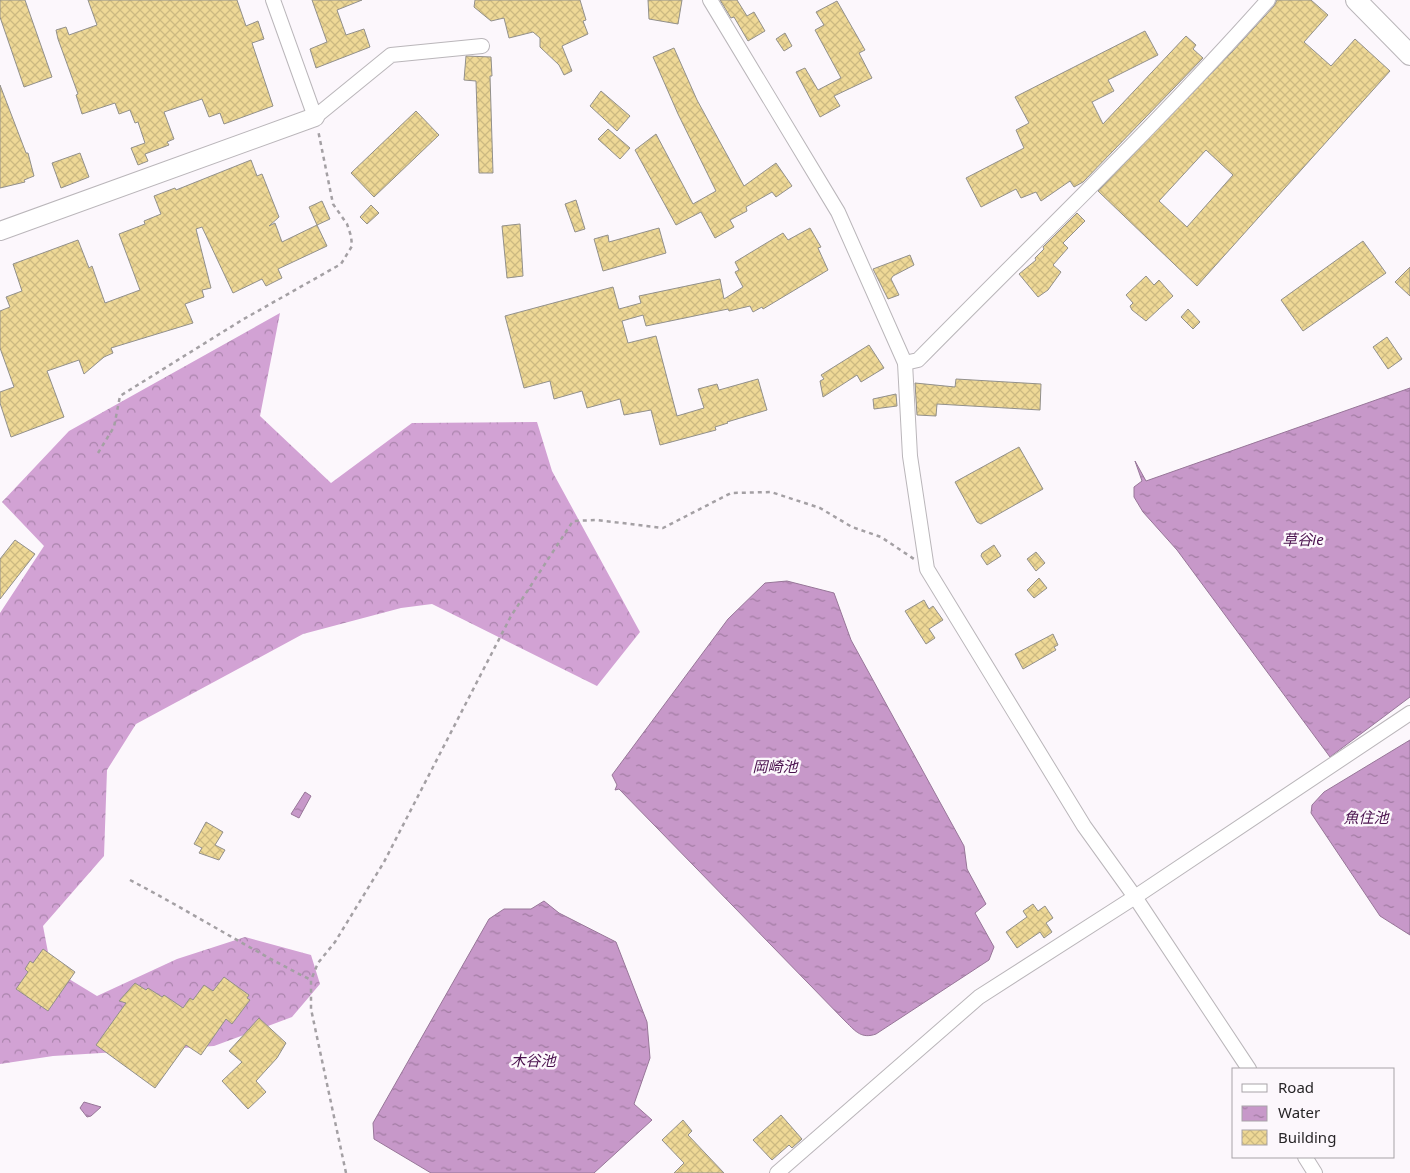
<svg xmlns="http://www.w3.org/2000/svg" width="1410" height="1173" font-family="'Noto Sans','Noto Sans JP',sans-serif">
  <defs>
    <pattern id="forest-crowns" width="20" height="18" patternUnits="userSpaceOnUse" patternTransform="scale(1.25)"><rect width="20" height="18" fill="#d2a2d4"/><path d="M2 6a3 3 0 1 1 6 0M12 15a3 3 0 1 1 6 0" fill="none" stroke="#aa84ac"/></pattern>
    <pattern id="water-ripples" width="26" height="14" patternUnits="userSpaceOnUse" patternTransform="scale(1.25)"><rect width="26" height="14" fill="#c798c9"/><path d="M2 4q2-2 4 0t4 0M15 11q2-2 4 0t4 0" fill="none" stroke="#a27ca3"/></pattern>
    <pattern id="building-cross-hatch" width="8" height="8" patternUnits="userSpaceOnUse" patternTransform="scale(1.25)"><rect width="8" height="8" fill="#eed896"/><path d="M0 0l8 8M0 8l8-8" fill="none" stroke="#ccb981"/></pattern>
  </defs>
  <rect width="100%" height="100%" fill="#fcf7fc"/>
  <path fill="url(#forest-crowns)" d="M280 313 260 416 331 483 412 423 537 422 552 471 640 632 597 686 432 604 401 608 303 634 136 724 107 770 104 856 43 926 51 968 97 996 177 959 245 937 311 955 320 984 292 1017 214 1046 53 1056 0 1064V613L44 546 2 502 69 431Z"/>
  <g fill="url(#water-ripples)" stroke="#977698">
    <path d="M1410 388V697L1330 757 1177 550 1143 512 1134 497V487L1142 481 1135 461 1146 481Z"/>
    <path d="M787 581 834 593 851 640 964 846 967 869 986 904 975 913 994 947 989 960 876 1034C862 1039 856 1032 846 1022L619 789 615 790 617 785 612 775 728 619 765 583Z"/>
    <path d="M1410 740V935L1380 916 1311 813 1312 805 1324 792Z"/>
    <path d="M305 792 311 796 299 818 291 814Z"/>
    <path d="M544 901 559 913 616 942 647 1022 650 1058 634 1104 652 1120 594 1173H431L374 1139 373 1123 489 919 504 909H531Z"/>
    <path d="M84 1102 101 1107 91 1116 87 1117 80 1108Z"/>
  </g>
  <g fill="url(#building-cross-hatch)" stroke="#92908b" fill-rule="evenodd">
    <path d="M0 0H25L52 77 24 87 0 17Z"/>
    <path d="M88 0H237L246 26 258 21 264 39 252 43 273 106 224 124 220 113 209 117 202 99 164 112 174 139 167 142 169 145 145 154 148 161 138 165 131 148 145 143 138 122 135 123 130 110 119 114 115 103 82 114 76 95 78 94 58 39 56 30 66 27 69 35 97 25Z"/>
    <path d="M312 0H362L337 10 346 35 364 29 370 47 316 68 310 49 327 42Z"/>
    <path d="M475 0H580L586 20 583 21 588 34 562 46 572 71 564 75 559 65 540 47V38L533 32 509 38 504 18 491 21 474 7Z"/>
    <path d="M648 0H682L678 24 649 19Z"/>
    <path d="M720 0H737L747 16 754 12 765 31 748 41 734 17 731 18Z"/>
    <path d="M1277 0H1311L1328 15 1304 42 1331 66 1355 39 1390 71 1197 286 1098 191 1232 52 1274 6ZM1206 150 1233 175 1187 227 1159 201Z"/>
    <path d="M837 1 865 50 859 53 872 78 834 96 840 106 820 117 796 72 805 68 818 90 841 78 815 30 824 25 816 12Z"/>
    <path d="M1145 31 1158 55 1108 80 1114 91 1092 102 1103 124 1186 36 1196 45 1193 49 1203 58 1083 182 1074 187 1070 181 1041 201 1036 192 1021 198 1016 189 981 207 966 178 1024 148 1016 130 1029 123 1015 97Z"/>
    <path d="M785 33 792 46 784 51 776 39Z"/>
    <path d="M674 48 697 100 744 186 776 163 792 186 776 197 772 192 746 207 747 211 730 220 734 227 715 238 701 212 676 225 635 150 656 134 693 204 716 191 678 114 653 57Z"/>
    <path d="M466 56 491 57 492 76H490L493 173H479L476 81 464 80Z"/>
    <path d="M0 85 26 153H28L34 176 24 180 25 182 0 188Z"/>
    <path d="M601 91 630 116 617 131 590 106Z"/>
    <path d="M416 111 439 135 374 197 351 173Z"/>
    <path d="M608 129 630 148 620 159 598 139Z"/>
    <path d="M80 153 89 177 61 188 52 163Z"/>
    <path d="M251 160 257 176 262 174 279 217 269 226 275 223 282 242 317 225 327 246 278 269 282 278 266 286 262 279 233 293 202 227 196 229 211 288 202 290 204 297 185 304 193 323 111 348 113 353 104 357 84 374 79 360 47 371 64 417 11 437 0 403V392L14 387 0 348V311L10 307 6 297 22 291 13 264 78 240 89 268 92 266 105 303 140 290 119 234 145 224 144 221 161 214 154 196 175 188 176 190Z"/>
    <path d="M576 200 585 229 575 232 565 204Z"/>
    <path d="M322 201 330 219 317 225 309 207Z"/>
    <path d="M371 205 379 213 367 224 360 217Z"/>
    <path d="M1077 213 1085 221 1063 243 1068 248 1053 265 1061 272 1048 290 1038 297 1019 274 1036 260 1035 258 1044 249 1043 247Z"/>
    <path d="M520 224 523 276 507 278 502 226Z"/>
    <path d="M659 228 666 253 603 271 594 239 608 235 609 242Z"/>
    <path d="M810 228 821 247 818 248 828 270 763 309 762 307 753 312 750 306 729 311 728 309 646 326 643 315 622 321 628 343 656 336 677 416 704 408 698 389 717 384 719 390 758 379 767 410 727 422 728 423 715 427 716 430 660 445 651 410 624 415 620 399 587 408 582 391 554 399 550 381 524 388 505 316 613 287 619 309 641 303 639 296 720 279 724 299 743 287 735 272 739 270 735 262 783 233 788 240Z"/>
    <path d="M1363 241 1386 273 1303 331 1281 300Z"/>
    <path d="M910 255 914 265 893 276 891 279 899 295 888 299 873 269Z"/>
    <path d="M1410 267V296L1395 282Z"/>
    <path d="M1146 276 1154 285 1159 280 1173 296 1146 321 1132 310 1130 306 1133 303 1126 295Z"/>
    <path d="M1188 309 1200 322 1193 329 1181 317Z"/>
    <path d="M1387 337 1402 359 1388 369 1373 347Z"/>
    <path d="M869 345 884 368 861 382 857 375 823 397 820 381 824 379 821 375Z"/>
    <path d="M956 379 1041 384 1040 410 937 404 936 416 917 415 915 383 955 387Z"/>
    <path d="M896 394 897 406 874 409 873 399Z"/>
    <path d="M1019 447 1043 489 981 524 977 522 955 482Z"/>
    <path d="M15 540 35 554 0 599V559Z"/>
    <path d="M994 545 1001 556 987 565 981 556 982 553Z"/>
    <path d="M1036 552 1045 563 1036 571 1027 559Z"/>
    <path d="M1039 578 1047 588 1034 598 1027 590Z"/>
    <path d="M924 600 929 609 933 606 943 620 929 629 935 638 926 644 905 611Z"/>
    <path d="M1053 634 1058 645 1054 647 1056 650 1023 669 1015 654Z"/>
    <path d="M206 822 223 832 215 845 225 850 219 860 199 853 202 848 194 844Z"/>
    <path d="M1033 904 1038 911 1045 906 1053 918 1046 923 1052 932 1044 938 1040 932 1017 948 1006 932 1027 917 1023 911Z"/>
    <path d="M43 949 75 972 48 1011 16 989 28 972 25 969 30 961 33 963Z"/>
    <path d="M224 977 249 995 247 998 250 1000 232 1024 226 1019 201 1055 186 1045 155 1088 96 1045 126 1003 119 1001 135 983 146 990 148 988 162 997 164 995 183 1008 190 998 193 1000 204 985 213 991Z"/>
    <path d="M259 1018 286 1043 277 1058 256 1081 266 1092 248 1109 222 1081 242 1062 229 1051Z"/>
    <path d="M781 1115 802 1139 792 1148 789 1145 772 1160 753 1140Z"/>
    <path d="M683 1120 692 1131 688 1135 724 1173H674L684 1163 662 1140Z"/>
  </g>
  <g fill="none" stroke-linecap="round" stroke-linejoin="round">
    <defs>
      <g id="minor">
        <path d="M273 0 315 117 391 55 482 46"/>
        <path d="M710 0 838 212 905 363 910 456 927 569 1084 826 1135 897 1249 1069"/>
        <path d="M905 363 918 360C1035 241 1157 125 1268 0"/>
        <path d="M1305 1157 1315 1173"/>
        <path d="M777 1173 979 997 1135 897 1410 713"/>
      </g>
      <path id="tertiary" d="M0 231 315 117"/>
      <path id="secondary" d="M1356 0 1410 55"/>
    </defs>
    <use href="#minor" stroke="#bab6ba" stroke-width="16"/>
    <use href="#tertiary" stroke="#bab6ba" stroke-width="20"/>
    <use href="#secondary" stroke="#bab6ba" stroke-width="22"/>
    <g stroke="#a4a0a4" stroke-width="2.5" stroke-dasharray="4 4" stroke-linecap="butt">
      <path d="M98 453 114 427 120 396 242 320 341 264 352 246 351 236 347 224 333 204 318 130"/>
      <path d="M130 880C191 912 249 949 311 980"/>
      <path d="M346 1173 311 1009V980L318 963 335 942 384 862 511 616 573 521 597 520 663 528 731 493 771 492 820 508 852 527 881 537 914 559"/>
    </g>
    <use href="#minor" stroke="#fff" stroke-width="14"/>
    <use href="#tertiary" stroke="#fff" stroke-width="18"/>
    <use href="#secondary" stroke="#fff" stroke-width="20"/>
  </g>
  <g text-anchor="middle" stroke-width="5" stroke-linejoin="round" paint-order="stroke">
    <g font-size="15" font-style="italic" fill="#49104d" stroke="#fcf7fc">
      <text x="1303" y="545">草谷ie</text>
      <text x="775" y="772">岡崎池</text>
      <text x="1366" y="823">魚住池</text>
      <text x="533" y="1066">木谷池</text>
    </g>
  </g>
  <rect x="1232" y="1068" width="162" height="90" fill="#fcf7fc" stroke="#a7a3a7"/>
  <rect x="1242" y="1084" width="25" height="8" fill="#ffffff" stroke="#a7a3a7"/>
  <text x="1278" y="1093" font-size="15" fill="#272527">Road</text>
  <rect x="1242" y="1106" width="25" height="15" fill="url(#water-ripples)" stroke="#a7a3a7"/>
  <text x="1278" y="1118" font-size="15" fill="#272527">Water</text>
  <rect x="1242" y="1130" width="25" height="15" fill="url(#building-cross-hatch)" stroke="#a7a3a7"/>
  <text x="1278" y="1143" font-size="15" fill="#272527">Building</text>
</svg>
